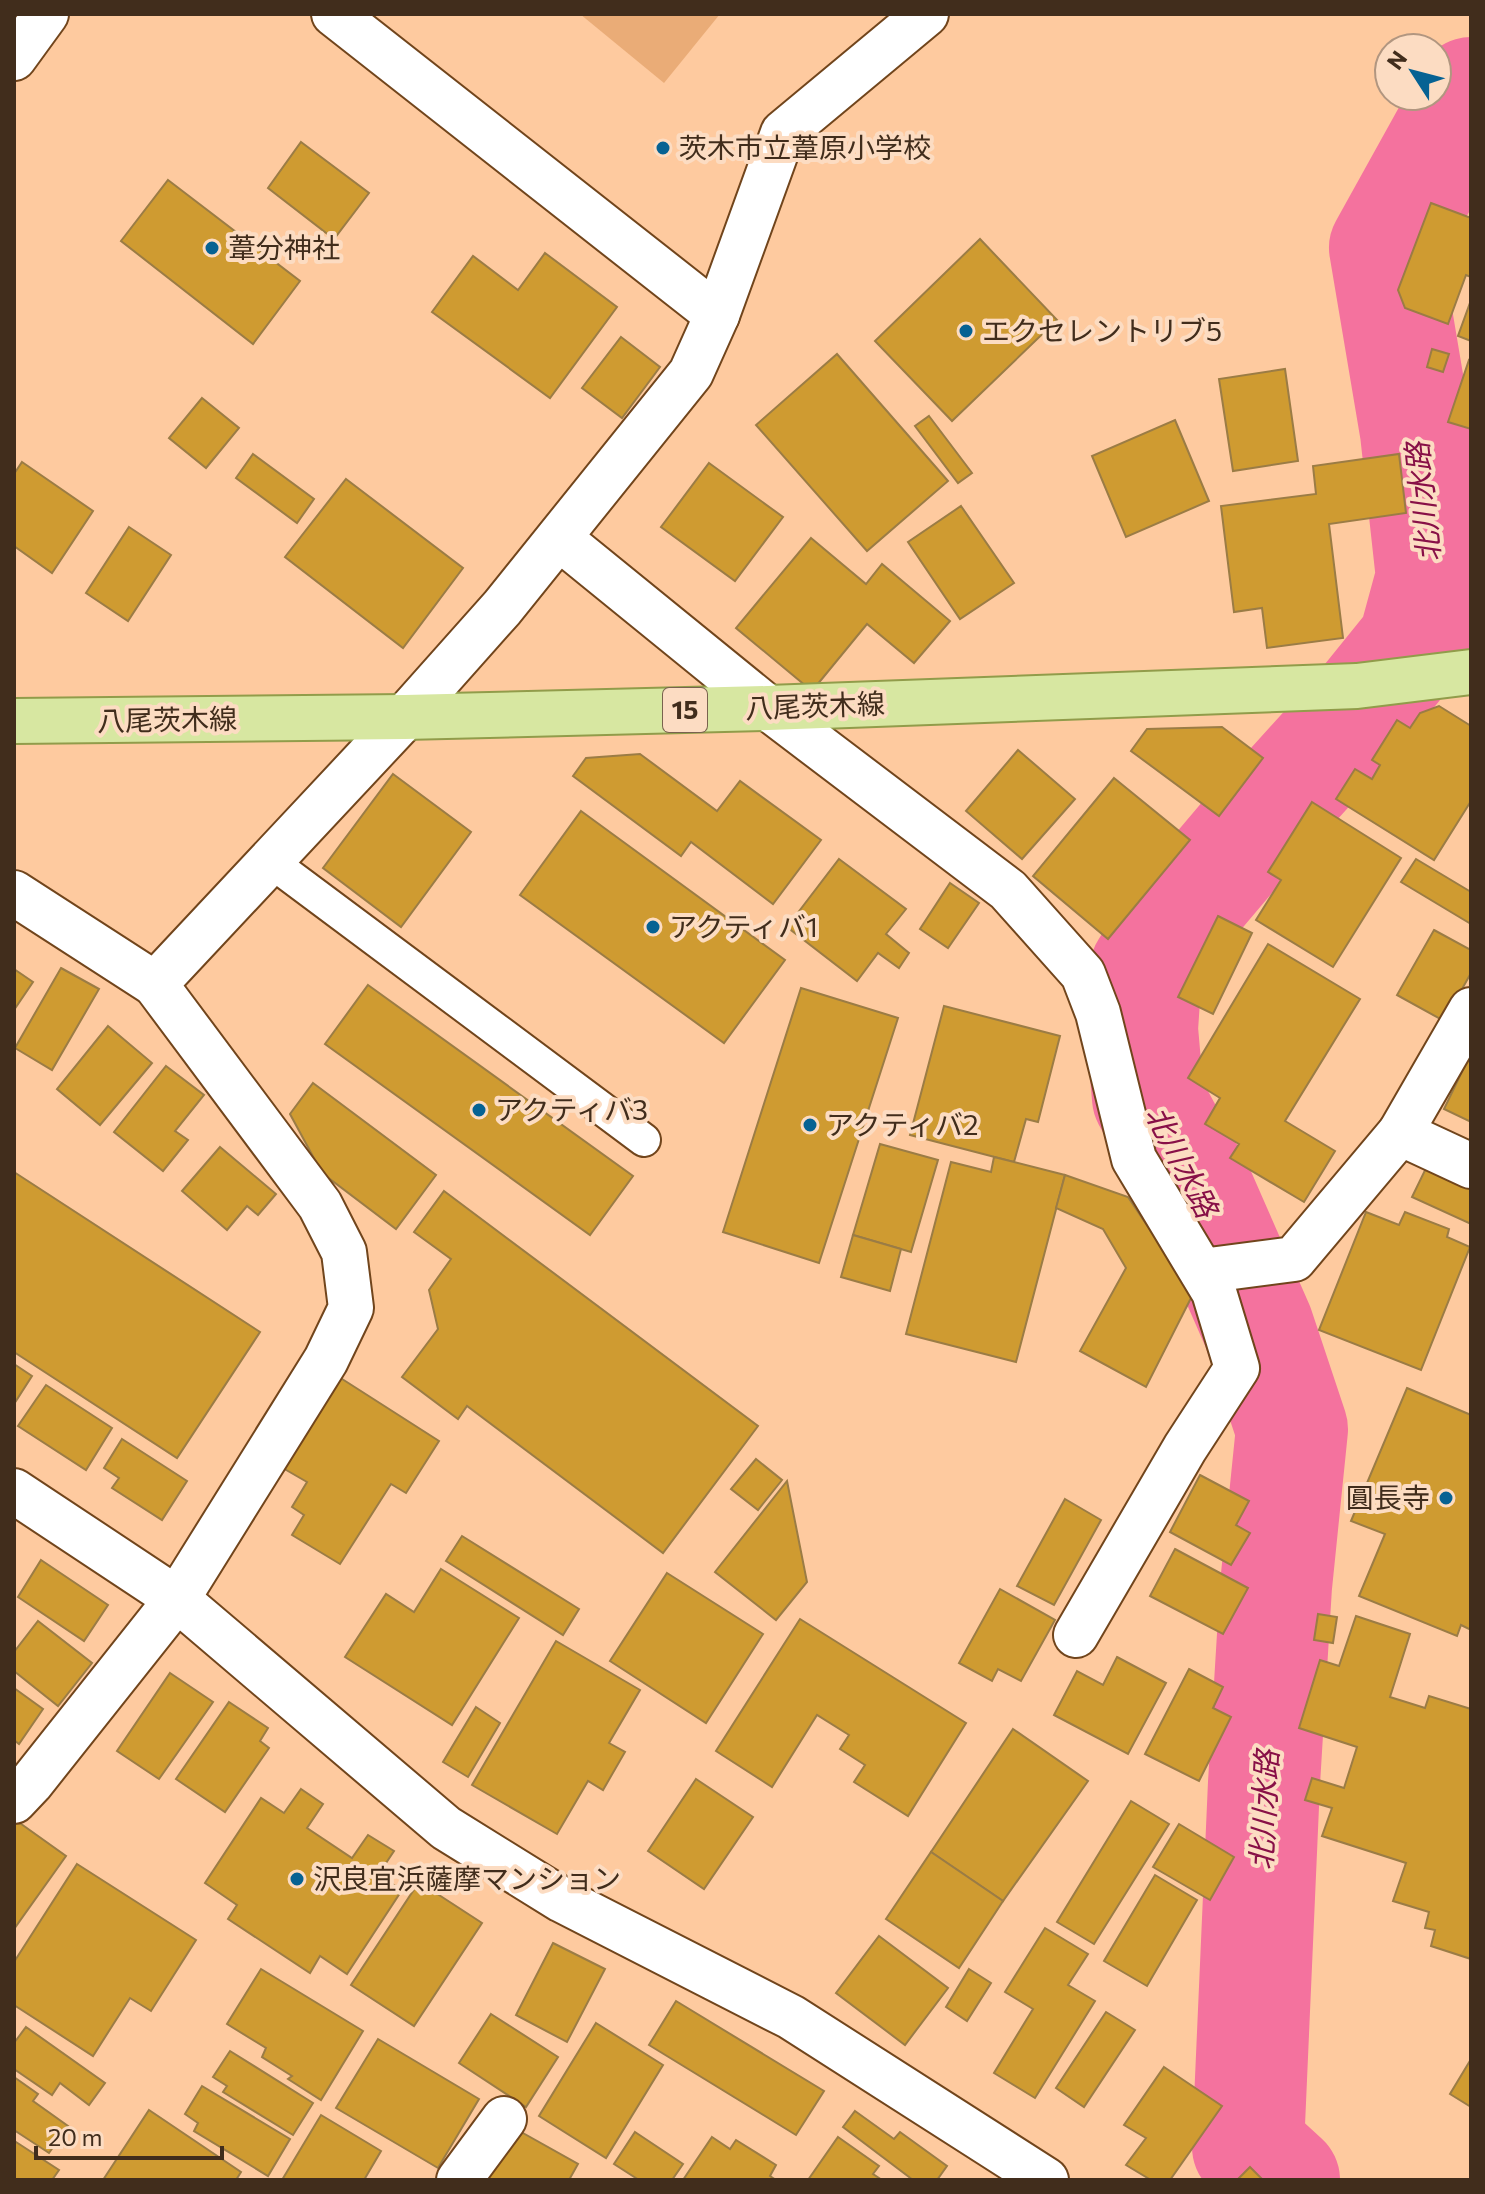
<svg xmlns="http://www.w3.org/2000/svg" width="1485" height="2194" font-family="Commissioner,'Noto Sans JP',sans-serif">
  <rect width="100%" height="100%" fill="#feca9f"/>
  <path fill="#eaac77" d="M580 14H720L664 83Z"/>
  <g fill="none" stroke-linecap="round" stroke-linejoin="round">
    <path stroke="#f4729e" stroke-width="112" d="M1284 2180 1248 2147 1264 1783 1276 1586 1292 1429 1258 1327 1198 1190 1148 1098 1142 1029 1146 969 1185 909 1246 837 1351 721 1414 643 1432 577 1416 432 1385 248 1471 93"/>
  </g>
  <g fill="#cf9b31" stroke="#9b7c45" stroke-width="2">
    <path d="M301 142 369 193 334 239 268 188Z"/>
    <path d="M168 180 300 281 253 344 121 241Z"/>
    <path d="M1431 203 1471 218V277L1466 275 1448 324 1405 308 1398 290Z"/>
    <path d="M980 239 1057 320 952 421 875 341Z"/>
    <path d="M545 253 617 307 550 398 432 312 473 256 518 290Z"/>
    <path d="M1471 300V341L1458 336Z"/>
    <path d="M621 337 660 367 622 418 582 388Z"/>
    <path d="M1432 349 1449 354 1443 372 1427 367Z"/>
    <path d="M837 354 948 481 867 551 756 425Z"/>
    <path d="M1469 360 1471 361V429L1448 422Z"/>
    <path d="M1285 369 1298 461 1233 471 1219 379Z"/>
    <path d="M202 398 239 428 206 468 169 438Z"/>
    <path d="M929 416 972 473 958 483 915 426Z"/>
    <path d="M1175 420 1209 501 1126 537 1092 456Z"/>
    <path d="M253 454 314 499 297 523 236 478Z"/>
    <path d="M1399 454 1406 513 1329 524 1343 638 1267 648 1262 608 1234 612 1221 506 1316 494 1313 466Z"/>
    <path d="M22 462 93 511 52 573 14 546V474Z"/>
    <path d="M709 463 783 517 735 581 661 527Z"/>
    <path d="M346 479 463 568 403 648 285 557Z"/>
    <path d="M961 506 1014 583 960 619 908 542Z"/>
    <path d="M129 527 171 555 128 621 86 593Z"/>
    <path d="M811 538 866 584 882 564 950 621 914 663 867 624 812 691 736 628Z"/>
    <path d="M1439 706 1471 726V801L1434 860 1336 799 1355 769 1372 779 1380 765 1372 760 1397 720 1410 728 1420 713Z"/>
    <path d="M1222 727 1263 758 1219 816 1131 751 1147 729Z"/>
    <path d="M1018 750 1075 799 1022 859 966 811Z"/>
    <path d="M640 754 717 811 740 781 821 840 773 904 691 842 681 856 573 776 586 758Z"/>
    <path d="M393 774 471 832 401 927 323 868Z"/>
    <path d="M1114 778 1190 840 1108 939 1033 876Z"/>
    <path d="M1312 802 1401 858 1333 967 1256 920 1281 880 1268 872Z"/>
    <path d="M581 811 785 960 724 1043 520 895Z"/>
    <path d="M839 859 906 909 886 934 909 953 899 968 878 953 857 981 787 927Z"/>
    <path d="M1416 859 1471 892V924L1401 882Z"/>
    <path d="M950 883 979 903 948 948 920 929Z"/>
    <path d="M1218 916 1252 933 1213 1014 1178 997Z"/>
    <path d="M1434 930 1471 950V973L1444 1021 1397 995Z"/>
    <path d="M1268 944 1360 999 1285 1121 1335 1151 1304 1202 1230 1158 1239 1144 1205 1124 1220 1098 1188 1078Z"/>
    <path d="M61 968 99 989 52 1070 15 1048Z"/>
    <path d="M14 969 33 982 14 1010Z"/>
    <path d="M368 985 633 1176 590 1235 325 1044Z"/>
    <path d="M801 988 898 1018 819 1263 723 1232Z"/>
    <path d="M944 1006 1060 1036 1038 1122 1026 1119 1014 1162 910 1135Z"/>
    <path d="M108 1026 152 1063 100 1125 57 1089Z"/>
    <path d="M1471 1053V1122L1444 1109Z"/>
    <path d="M166 1066 204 1095 175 1131 188 1140 163 1171 114 1132Z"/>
    <path d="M313 1083 436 1175 396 1229 322 1173 290 1114Z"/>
    <path d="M880 1144 938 1160 911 1252 853 1235Z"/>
    <path d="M220 1147 276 1194 258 1215 247 1206 227 1230 182 1191Z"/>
    <path d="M994 1157 1065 1175 1016 1362 906 1334 951 1162 991 1172Z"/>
    <path d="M1429 1162 1471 1181V1224L1412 1197Z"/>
    <path d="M14 1172 260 1332 177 1458 14 1352Z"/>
    <path d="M1065 1175 1128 1197 1193 1294 1146 1387 1080 1351 1126 1268 1103 1229 1056 1208Z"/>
    <path d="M444 1191 758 1426 663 1553 467 1406 458 1419 402 1377 438 1329 429 1290 451 1259 414 1232Z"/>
    <path d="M1366 1212 1399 1225 1405 1212 1449 1229 1447 1237 1470 1247 1421 1370 1319 1330Z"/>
    <path d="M853 1235 901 1249 890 1291 841 1277Z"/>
    <path d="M14 1364 32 1376 14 1404Z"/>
    <path d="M339 1377 439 1441 406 1493 391 1484 340 1564 292 1535 304 1515 292 1507 307 1482 281 1467Z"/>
    <path d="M46 1385 112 1428 86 1470 18 1426Z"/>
    <path d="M1407 1388 1471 1415V1630L1461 1625 1457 1636 1359 1596 1385 1534 1351 1521Z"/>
    <path d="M122 1439 187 1481 162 1520 112 1488 119 1478 104 1468Z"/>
    <path d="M756 1459 782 1480 758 1510 731 1489Z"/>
    <path d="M1200 1475 1249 1501 1236 1525 1250 1533 1231 1565 1170 1532Z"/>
    <path d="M787 1481 807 1582 776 1620 715 1572Z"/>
    <path d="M1065 1499 1101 1520 1054 1605 1017 1586Z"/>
    <path d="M462 1536 579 1609 563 1635 446 1561Z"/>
    <path d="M1175 1549 1248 1588 1223 1634 1150 1596Z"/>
    <path d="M41 1560 108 1605 84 1641 18 1597Z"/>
    <path d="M441 1569 519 1618 452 1725 345 1657 386 1594 414 1612Z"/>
    <path d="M667 1573 763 1634 706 1723 610 1661Z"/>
    <path d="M1000 1589 1055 1620 1021 1681 998 1669 992 1681 959 1663Z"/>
    <path d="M1318 1614 1337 1617 1333 1643 1314 1640Z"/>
    <path d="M1356 1616 1410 1634 1390 1697 1425 1708 1429 1696 1471 1709V1959L1431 1946 1435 1930 1425 1928 1429 1912 1393 1901 1406 1863 1322 1836 1332 1808 1305 1800 1312 1778 1344 1788 1357 1747 1299 1728 1320 1660 1339 1666Z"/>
    <path d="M800 1619 966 1723 908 1816 854 1782 865 1765 840 1749 849 1735 817 1715 772 1787 716 1751Z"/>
    <path d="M38 1621 92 1663 58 1706 14 1671V1652Z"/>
    <path d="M556 1641 640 1690 609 1743 625 1752 603 1790 588 1781 557 1834 472 1785Z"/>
    <path d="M1117 1657 1166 1683 1128 1754 1054 1715 1077 1671 1103 1685Z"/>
    <path d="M1189 1669 1223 1687 1213 1708 1231 1717 1199 1781 1145 1754Z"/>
    <path d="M170 1673 213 1702 159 1779 117 1751Z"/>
    <path d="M14 1688 43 1709 19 1744 14 1740Z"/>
    <path d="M229 1702 268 1728 260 1741 269 1748 225 1812 176 1779Z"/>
    <path d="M476 1707 500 1723 468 1777 443 1762Z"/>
    <path d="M1013 1729 1088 1781 1003 1901 931 1852Z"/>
    <path d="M696 1779 753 1817 704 1889 648 1851Z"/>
    <path d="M301 1789 323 1804 307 1828 352 1858 368 1835 394 1851 378 1875 402 1890 347 1974 320 1956 310 1973 228 1919 237 1905 205 1883 261 1798 284 1813Z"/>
    <path d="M1131 1801 1169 1824 1094 1944 1057 1922Z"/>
    <path d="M17 1821 66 1856 14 1929V1826Z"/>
    <path d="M1179 1824 1234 1857 1210 1900 1153 1867Z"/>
    <path d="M931 1852 1003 1901 959 1968 886 1919Z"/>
    <path d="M77 1864 196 1940 151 2011 130 1998 93 2056 14 2005V1962Z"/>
    <path d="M1155 1875 1197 1900 1147 1986 1104 1961Z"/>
    <path d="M419 1882 482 1923 414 2026 351 1985Z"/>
    <path d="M1045 1928 1088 1954 1068 1985 1095 2001 1035 2098 994 2073 1033 2009 1005 1992Z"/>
    <path d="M879 1936 948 1988 905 2045 836 1993Z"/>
    <path d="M553 1943 605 1969 567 2042 516 2015Z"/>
    <path d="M261 1969 363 2031 321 2100 288 2079 292 2076 262 2057 266 2048 227 2024Z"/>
    <path d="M969 1969 991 1983 967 2021 946 2007Z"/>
    <path d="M676 2001 824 2091 796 2135 649 2045Z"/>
    <path d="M1106 2012 1135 2030 1084 2107 1056 2088Z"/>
    <path d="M491 2014 558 2057 526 2107 459 2063Z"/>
    <path d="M596 2023 663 2065 606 2158 539 2116Z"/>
    <path d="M26 2027 105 2083 89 2105 60 2083 52 2095 14 2069V2043Z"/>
    <path d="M378 2039 479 2099 438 2168 336 2108Z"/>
    <path d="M230 2051 313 2103 293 2135 223 2092 227 2086 213 2077Z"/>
    <path d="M1471 2059V2107L1450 2094Z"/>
    <path d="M1164 2067 1222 2106 1170 2180H1151L1126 2165 1146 2138 1124 2125Z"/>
    <path d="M14 2077 38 2094 33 2101 68 2126 49 2153 14 2130Z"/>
    <path d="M202 2086 290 2139 268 2176 194 2131 198 2123 185 2114Z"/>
    <path d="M149 2110 241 2172 236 2180H103Z"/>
    <path d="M855 2111 894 2139 900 2132 947 2166 937 2180H913L843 2127Z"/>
    <path d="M321 2115 381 2151 364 2180H282Z"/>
    <path d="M514 2128 578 2164 569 2180H484Z"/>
    <path d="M635 2132 683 2164 672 2180H639L614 2164Z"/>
    <path d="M712 2137 730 2149 736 2140 776 2165 770 2176 776 2180H683Z"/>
    <path d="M838 2137 879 2166 873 2174 882 2180H808Z"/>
    <path d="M16 2142 59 2170 52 2180H14V2145Z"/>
    <path d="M1250 2167 1263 2180H1237Z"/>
  </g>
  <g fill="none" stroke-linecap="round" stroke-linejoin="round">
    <defs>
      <path id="service" d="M270 861 644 1140"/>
      <g id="minor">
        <path d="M334 14 717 315"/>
        <path d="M14 58 46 14"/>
        <path d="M559 538 768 708 1008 890 1083 974 1098 1013 1134 1159 1214 1292 1237 1368 1185 1448 1076 1635"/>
        <path d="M14 893 155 984"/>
        <path d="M1400 1133 1471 1166"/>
        <path d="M1202 1271 1294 1259 1400 1133 1471 1010"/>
        <path d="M14 1801 31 1783 177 1599 326 1360 351 1308 344 1252 320 1205 155 984 405 717 502 608 691 373 717 315 783 133 926 14"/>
        <path d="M459 2180 504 2119"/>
      </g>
      <path id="tertiary" d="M14 1491 177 1599 446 1828 562 1900 791 2017 1046 2180"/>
      <path id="primary" d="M14 721 405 717 768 708 1357 686 1471 672"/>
    </defs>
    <use href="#service" stroke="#71451c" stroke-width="36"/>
    <use href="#minor" stroke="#71451c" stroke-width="48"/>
    <use href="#tertiary" stroke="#71451c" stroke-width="48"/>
    <use href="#primary" stroke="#919c4a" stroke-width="48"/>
    <use href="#service" stroke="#fff" stroke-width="32"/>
    <use href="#minor" stroke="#fff" stroke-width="44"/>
    <use href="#tertiary" stroke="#fff" stroke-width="44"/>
    <use href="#primary" stroke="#d7e7a1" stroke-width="44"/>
  </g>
  <g fill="#066293" stroke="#fcdcc2" stroke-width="3">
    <circle cx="663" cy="148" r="8"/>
    <circle cx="212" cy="248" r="8"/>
    <circle cx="966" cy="331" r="8"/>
    <circle cx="653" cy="927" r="8"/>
    <circle cx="479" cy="1110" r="8"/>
    <circle cx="810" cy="1125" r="8"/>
    <circle cx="1446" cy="1498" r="8"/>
    <circle cx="297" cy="1879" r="8"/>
  </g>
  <g text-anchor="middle" stroke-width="8" stroke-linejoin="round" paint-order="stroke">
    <rect fill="#fcdcc2" stroke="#79624e" stroke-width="2" x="663" y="688" width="44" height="44" rx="6"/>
    <g font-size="26" font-weight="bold" fill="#412d1c">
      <text x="685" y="719">15</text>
    </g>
    <g font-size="28" fill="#412d1c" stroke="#fcdcc2" text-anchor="start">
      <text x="679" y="158">茨木市立葦原小学校</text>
      <text x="228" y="258">葦分神社</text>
      <text x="982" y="341">エクセレントリブ5</text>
      <text x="669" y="937">アクティバ1</text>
      <text x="495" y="1120">アクティバ3</text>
      <text x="826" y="1135">アクティバ2</text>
      <text x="1430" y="1508" text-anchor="end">圓長寺</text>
      <text x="313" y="1889">沢良宜浜薩摩マンション</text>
    </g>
    <g font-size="28" fill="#412d1c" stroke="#fcdcc2">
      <text transform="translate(815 706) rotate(-2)" y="10">八尾茨木線</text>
      <text transform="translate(167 720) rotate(-1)" y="10">八尾茨木線</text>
    </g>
    <g font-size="30" font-style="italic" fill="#881047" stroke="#fcdcc2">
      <text transform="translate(1424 502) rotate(-96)" y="10">北川水路</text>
      <text transform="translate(1181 1162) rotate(63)" y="10">北川水路</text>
      <text transform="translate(1265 1810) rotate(-87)" y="10">北川水路</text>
    </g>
  </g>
  <rect width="1485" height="2194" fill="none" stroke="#412d1c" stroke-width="32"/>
  <g transform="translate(1413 72) rotate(306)"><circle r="38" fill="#fcdcc2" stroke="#b19680" stroke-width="2"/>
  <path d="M0-6L14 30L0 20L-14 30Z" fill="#066293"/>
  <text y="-12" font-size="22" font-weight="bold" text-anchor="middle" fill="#412d1c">N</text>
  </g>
  <path d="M36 2146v12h186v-12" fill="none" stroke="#412d1c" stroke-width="4"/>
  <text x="48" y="2146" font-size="24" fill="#412d1c" stroke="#fcdcc2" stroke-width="6" paint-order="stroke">20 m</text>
</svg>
